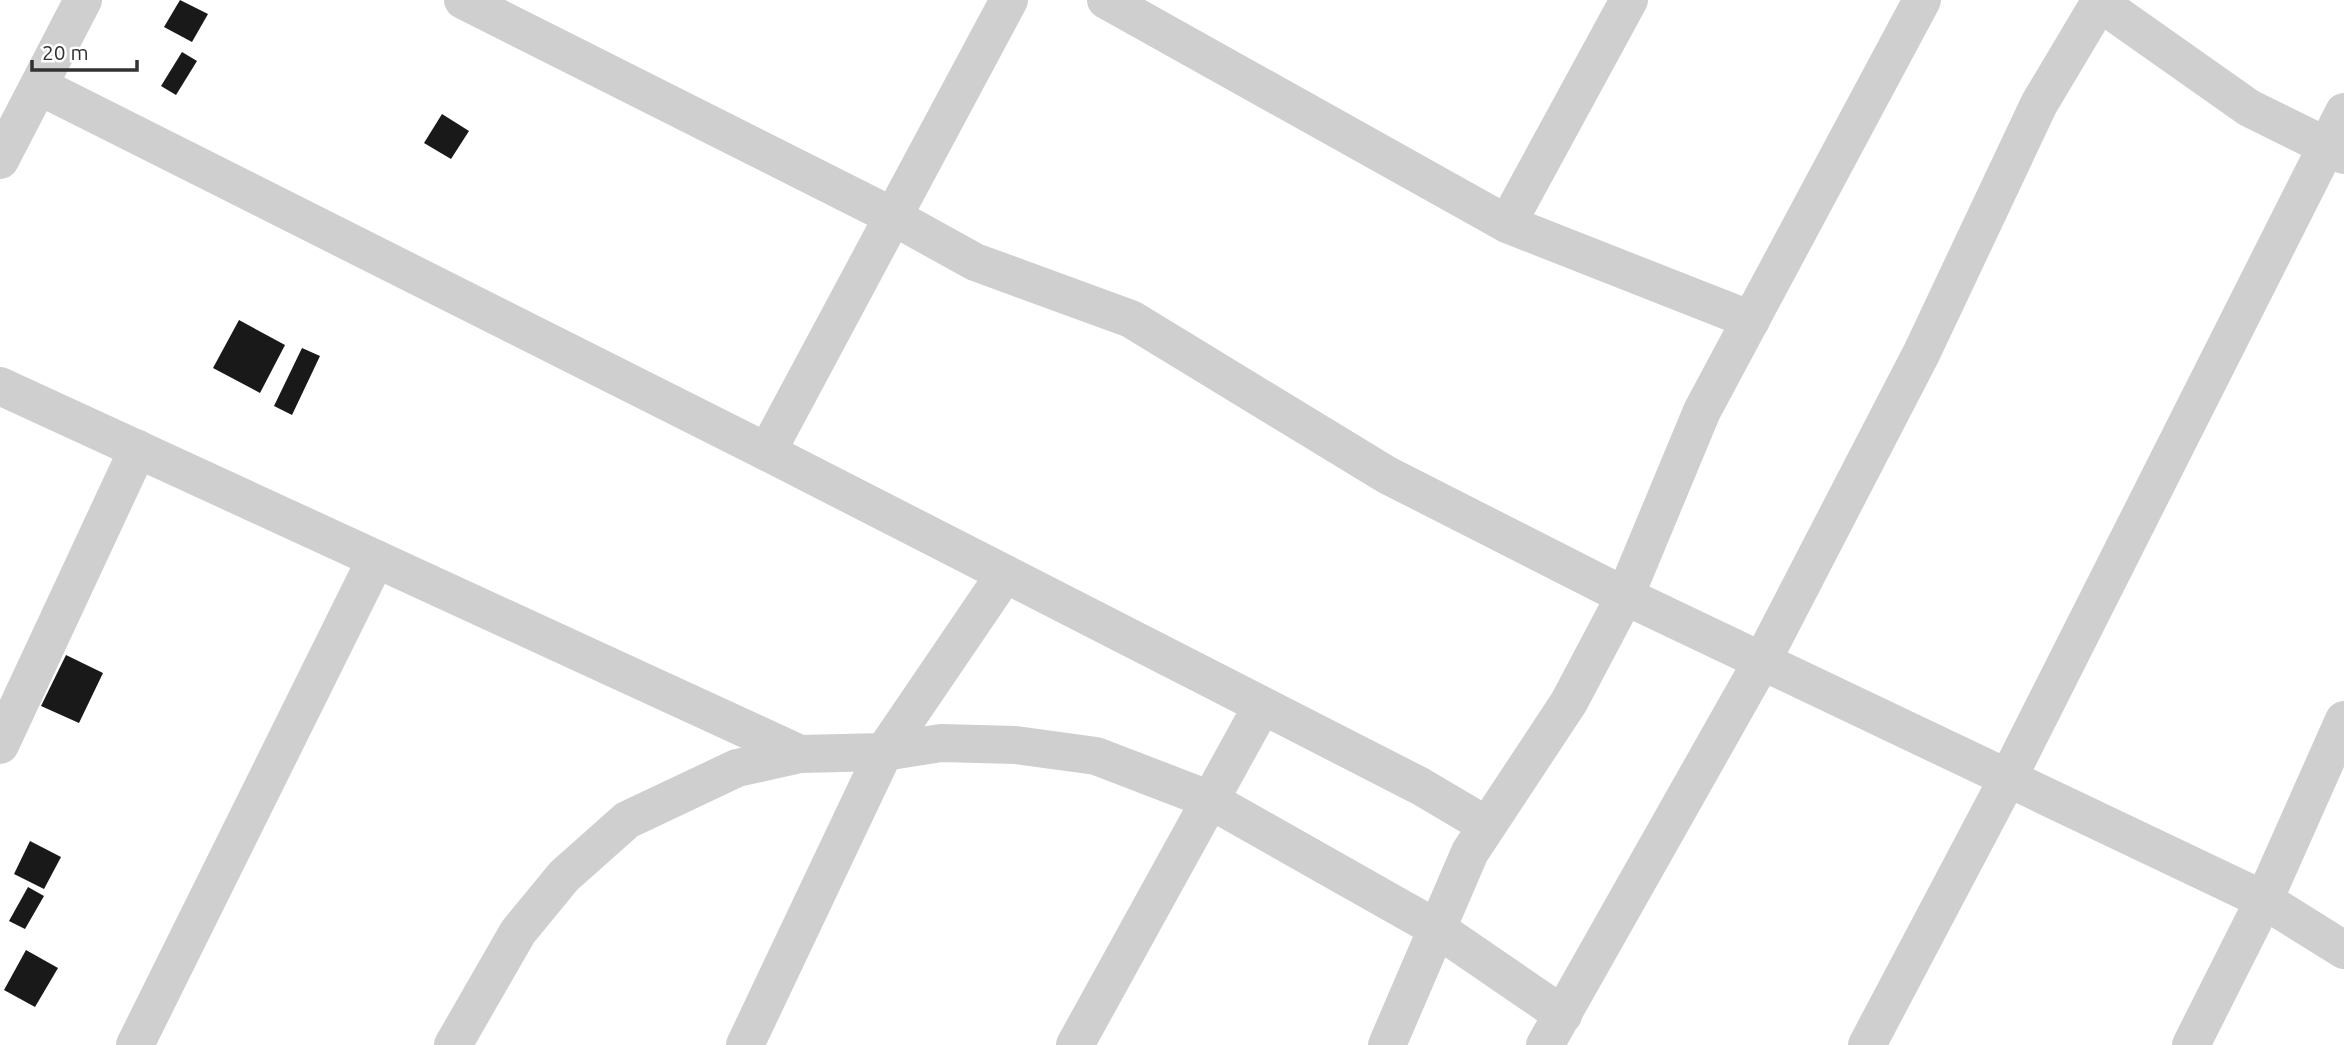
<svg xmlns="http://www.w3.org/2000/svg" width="2344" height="1045" font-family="Ubuntu,sans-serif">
  <rect width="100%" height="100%" fill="#fff"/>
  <g fill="#191919">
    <path d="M180 0 208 14 192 42 164 27Z"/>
    <path d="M182 52 197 61 176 95 161 86Z"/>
    <path d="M442 114 469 131 451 159 424 143Z"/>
    <path d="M239 320 285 345 260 393 213 368Z"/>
    <path d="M302 348 320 356 292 415 274 406Z"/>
    <path d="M66 655 103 673 79 723 41 706Z"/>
    <path d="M30 841 61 857 44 889 14 874Z"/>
    <path d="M28 887 44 896 25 929 9 921Z"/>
    <path d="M26 950 58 968 35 1007 4 990Z"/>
  </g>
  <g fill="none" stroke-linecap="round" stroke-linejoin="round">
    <g stroke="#cfcfcf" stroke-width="38">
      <path d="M463 0 892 216 975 262 1131 319 1387 475 1625 596 2264 900 2344 950"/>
      <path d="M1106 0 1507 224 1629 0"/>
      <path d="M2100 3 2249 108 2344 155"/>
      <path d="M39 86 767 452 1420 786 1486 825"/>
      <path d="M0 160 83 0"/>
      <path d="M1507 224 1751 320"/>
      <path d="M0 386 800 754"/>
      <path d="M767 452 1009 0"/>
      <path d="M0 745 138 449"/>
      <path d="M135 1045 376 559"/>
      <path d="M453 1045 518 932 564 876 627 820 737 768 800 754 884 752 941 743 1016 745 1096 756 1208 799 1436 928 1563 1015"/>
      <path d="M745 1045 884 752 1005 574"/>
      <path d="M1075 1045 1262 706"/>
      <path d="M1387 1045 1470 852 1569 702 1625 596 1702 411 1922 0"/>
      <path d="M1545 1045 1762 661 1922 352 2039 104 2101 0"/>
      <path d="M1867 1045 2008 778 2344 112"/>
      <path d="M2191 1045 2264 900 2344 720"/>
    </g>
  </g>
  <path d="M32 60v10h105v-10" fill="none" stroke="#323232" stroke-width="3.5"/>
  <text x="42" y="60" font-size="21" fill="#323232" stroke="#ffffff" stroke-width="5" paint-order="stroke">20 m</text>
</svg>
